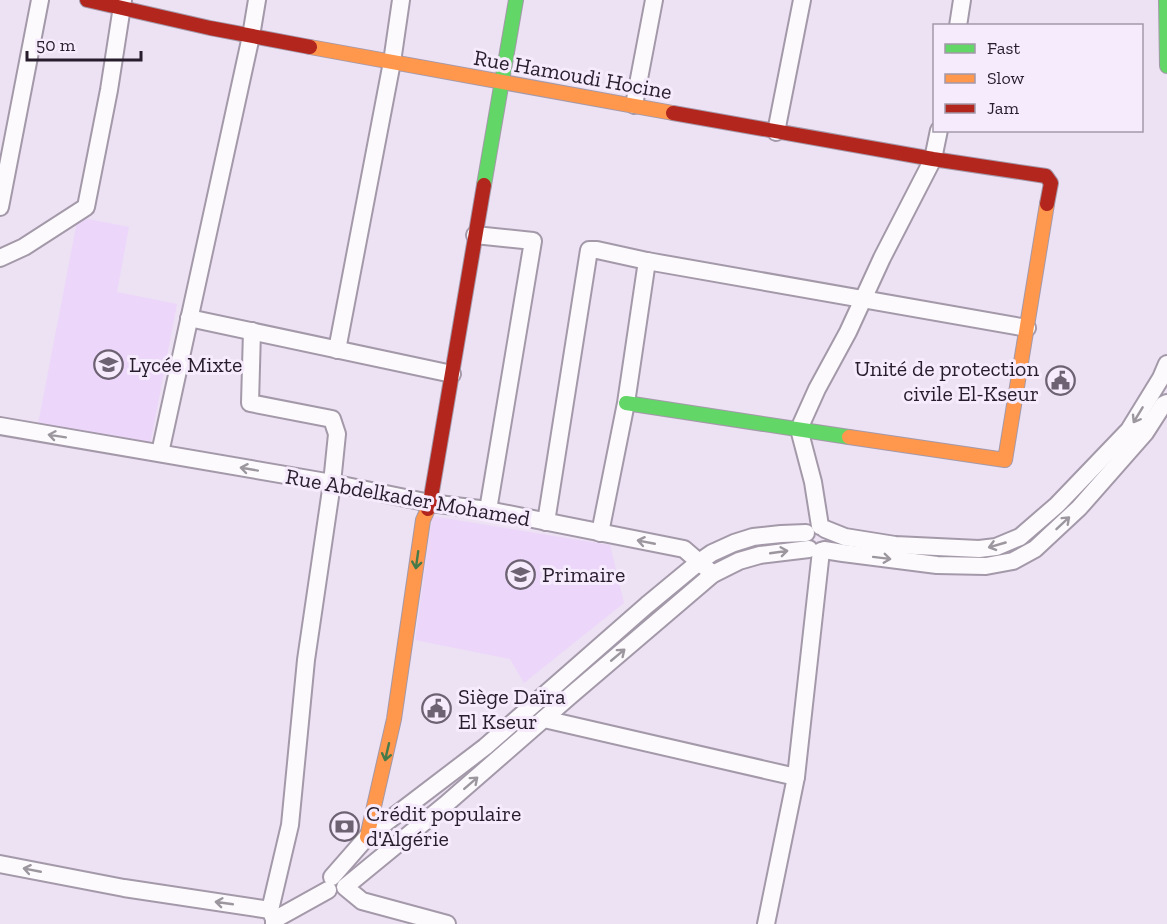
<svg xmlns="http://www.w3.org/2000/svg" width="1167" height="924" font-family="'Zilla Slab',serif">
  <rect width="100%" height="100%" fill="#ede1f4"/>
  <g fill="#ecd6fa">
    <path d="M78 217 129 227 117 292 177 304 150 445 38 424Z"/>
    <path d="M432 516 610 545 624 603 524 683 510 659 415 640Z"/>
  </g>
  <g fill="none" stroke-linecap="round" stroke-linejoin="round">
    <defs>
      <g id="street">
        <path d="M958 26 962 0"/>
        <path d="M634 105 654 0"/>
        <path d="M776 132 802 0"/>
        <path d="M0 207 40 0"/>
        <path d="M475 235 533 241 488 510"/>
        <path d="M0 258 24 247 86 207 109 90 123 0"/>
        <path d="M189 318 452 374"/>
        <path d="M252 331 250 403 332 419 337 434 332 483 306 660 290 825 270 910"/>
        <path d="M337 350 392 62 401 0"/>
        <path d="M0 426 332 483 430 503 488 510 684 549 713 574"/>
        <path d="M160 453 251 36 257 0"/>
        <path d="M546 522 589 250H597L647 261 1027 328"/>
        <path d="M820 526 813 482 799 429 817 389 848 332 882 258 933 159 939 130"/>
        <path d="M825 529 845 537 895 545 979 549 996 547 1020 537 1057 505 1129 430 1161 378 1167 364"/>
        <path d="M600 533 626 403 647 261"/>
        <path d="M824 550 843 553 937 565 986 566 1013 561 1035 549 1079 508 1145 433 1163 405 1167 403"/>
        <path d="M544 719 796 777"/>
        <path d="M0 864 124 888 270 910 274 919"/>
        <path d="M332 877 367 837 485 747 647 605 699 562 712 553 734 543 753 537 781 534 806 533"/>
        <path d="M274 924V920L328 890"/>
        <path d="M447 924 362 901 345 887 445 805 570 696 713 574 739 561 760 555 809 549"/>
        <path d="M766 924 796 777 821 551"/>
      </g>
      <g id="fast">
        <path d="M1166 0 1167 66"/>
        <path d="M484 185 516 0"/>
        <path d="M626 403 849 437"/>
      </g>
      <g id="slow">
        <path d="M310 47 673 113"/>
        <path d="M849 437 1005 460 1047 204"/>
        <path d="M367 837 394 719 423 520 428 509"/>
      </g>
      <g id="jam">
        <path d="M87 0 210 28 310 47"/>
        <path d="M673 113 933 159 1046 176 1051 183 1047 204"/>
        <path d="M428 509 430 503 484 185"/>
      </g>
    </defs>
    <use href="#street" stroke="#a399a9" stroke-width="20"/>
    <use href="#fast" stroke="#a399a9" stroke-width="16"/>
    <use href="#slow" stroke="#a399a9" stroke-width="16"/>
    <use href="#jam" stroke="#a399a9" stroke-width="16"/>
    <use href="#street" stroke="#fcfafd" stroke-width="16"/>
    <use href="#fast" stroke="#63d668" stroke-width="14"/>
    <use href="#slow" stroke="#ff974d" stroke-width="14"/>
    <use href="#jam" stroke="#b3261e" stroke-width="14"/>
  </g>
  <defs><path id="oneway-shaft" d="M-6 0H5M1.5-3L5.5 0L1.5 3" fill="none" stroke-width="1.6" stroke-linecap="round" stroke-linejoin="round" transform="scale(1.5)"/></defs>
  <g stroke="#9c979f">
    <use href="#oneway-shaft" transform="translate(1138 415) rotate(121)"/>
    <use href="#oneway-shaft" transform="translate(57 436) rotate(-171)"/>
    <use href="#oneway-shaft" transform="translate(249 469) rotate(-170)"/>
    <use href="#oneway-shaft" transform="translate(1063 523) rotate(-43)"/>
    <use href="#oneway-shaft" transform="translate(646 542) rotate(-169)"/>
    <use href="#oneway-shaft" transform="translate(997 545) rotate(164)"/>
    <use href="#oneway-shaft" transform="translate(779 552) rotate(-8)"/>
    <use href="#oneway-shaft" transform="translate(882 558) rotate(7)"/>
    <use href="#oneway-shaft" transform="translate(618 655) rotate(-40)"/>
    <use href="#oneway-shaft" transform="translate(471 783) rotate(-41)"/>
    <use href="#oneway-shaft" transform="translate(32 870) rotate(-169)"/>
    <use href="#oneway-shaft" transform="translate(224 903) rotate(-172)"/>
  </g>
  <g stroke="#457a4a">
    <use href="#oneway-shaft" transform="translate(417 560) rotate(98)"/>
    <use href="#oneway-shaft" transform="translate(387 752) rotate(103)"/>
  </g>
  <defs>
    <symbol id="school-ring" viewBox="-11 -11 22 22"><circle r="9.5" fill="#f6ebfd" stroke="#6c6272" stroke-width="1.5"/><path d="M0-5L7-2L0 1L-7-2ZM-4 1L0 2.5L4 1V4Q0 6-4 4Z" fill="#6c6272"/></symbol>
    <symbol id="civic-ring" viewBox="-11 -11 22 22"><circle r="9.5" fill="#f6ebfd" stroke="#6c6272" stroke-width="1.5"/><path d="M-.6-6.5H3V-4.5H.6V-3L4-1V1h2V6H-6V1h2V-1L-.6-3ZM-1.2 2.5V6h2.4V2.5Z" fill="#6c6272"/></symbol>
    <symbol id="bank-ring" viewBox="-11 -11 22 22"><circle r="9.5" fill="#f6ebfd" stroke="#6c6272" stroke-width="1.5"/><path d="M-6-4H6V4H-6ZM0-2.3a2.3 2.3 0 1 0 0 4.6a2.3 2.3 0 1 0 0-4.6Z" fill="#6c6272"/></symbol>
  </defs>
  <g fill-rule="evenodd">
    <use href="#school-ring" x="92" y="348" width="33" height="33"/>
    <use href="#civic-ring" x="1044" y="364" width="33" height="33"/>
    <use href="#school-ring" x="504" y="558" width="33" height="33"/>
    <use href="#civic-ring" x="420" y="692" width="33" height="33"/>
    <use href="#bank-ring" x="328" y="810" width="33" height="33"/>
  </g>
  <g text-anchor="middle" stroke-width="6" stroke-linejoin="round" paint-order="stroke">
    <g font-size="22" fill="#271d2c" stroke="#f6ebfd">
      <text transform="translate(573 74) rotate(10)" y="8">Rue Hamoudi Hocine</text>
      <text transform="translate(408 497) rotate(10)" y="8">Rue Abdelkader Mohamed</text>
    </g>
    <g font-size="22" fill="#271d2c" stroke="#f6ebfd" text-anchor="start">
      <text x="129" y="372">Lycée Mixte</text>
      <text x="1039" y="376" text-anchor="end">Unité de protection<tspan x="1039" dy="25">civile El-Kseur</tspan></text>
      <text x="542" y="582">Primaire</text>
      <text x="458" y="704">Siège Daïra<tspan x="458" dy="25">El Kseur</tspan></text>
      <text x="366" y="821">Crédit populaire<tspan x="366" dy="25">d'Algérie</tspan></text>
    </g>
  </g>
  <rect x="933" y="24" width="210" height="108" fill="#f6ebfd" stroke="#a399a9" stroke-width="1.5"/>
  <rect x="945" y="44" width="30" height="9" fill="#63d668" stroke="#a399a9" stroke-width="1.5"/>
  <text x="987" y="54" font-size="18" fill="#271d2c">Fast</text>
  <rect x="945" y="74" width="30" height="9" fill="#ff974d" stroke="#a399a9" stroke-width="1.5"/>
  <text x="987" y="84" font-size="18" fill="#271d2c">Slow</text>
  <rect x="945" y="104" width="30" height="9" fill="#b3261e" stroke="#a399a9" stroke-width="1.5"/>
  <text x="987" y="114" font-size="18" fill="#271d2c">Jam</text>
  <path d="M27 51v9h114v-9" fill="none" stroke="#271d2c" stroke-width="3"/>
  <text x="36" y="51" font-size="18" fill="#271d2c" stroke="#f6ebfd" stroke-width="4.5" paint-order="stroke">50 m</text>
</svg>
